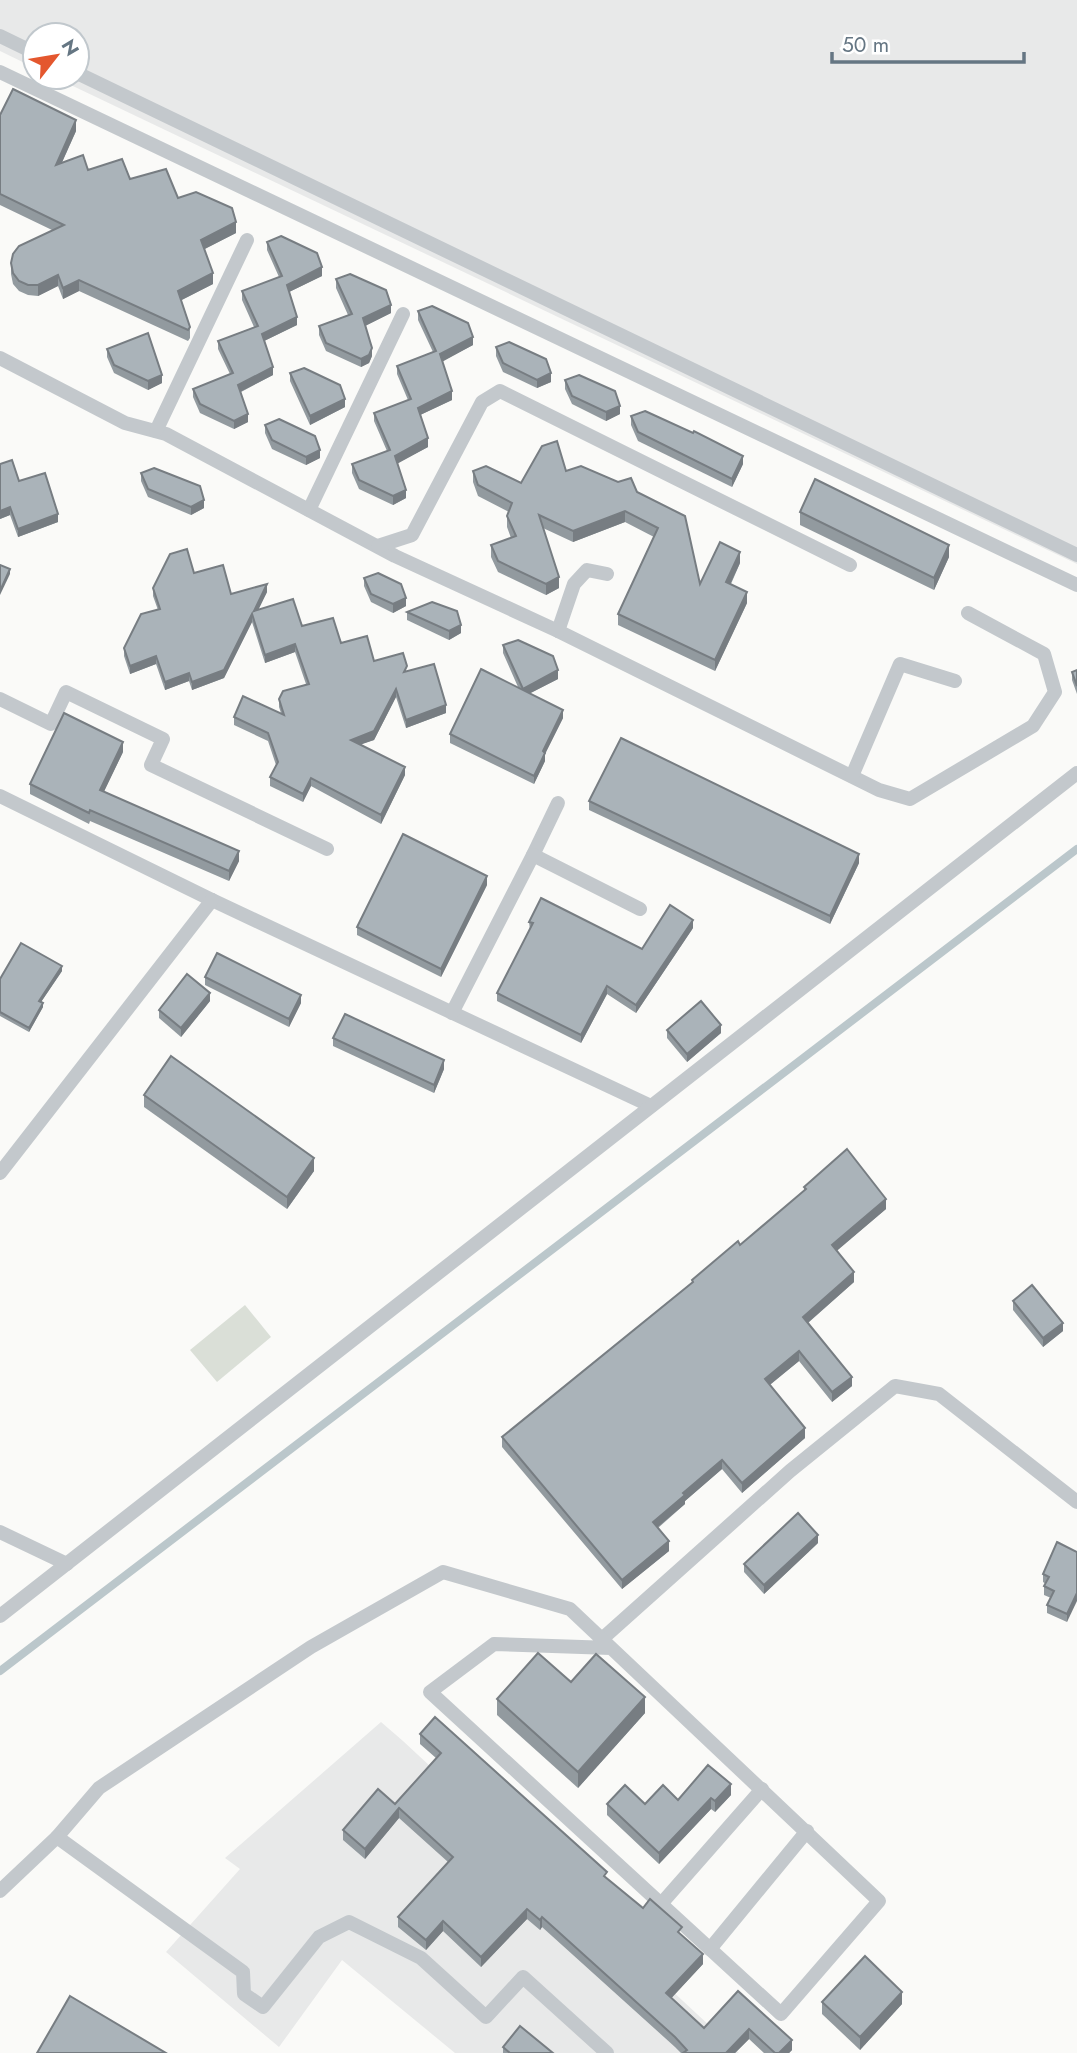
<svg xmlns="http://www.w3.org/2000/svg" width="1077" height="2053" font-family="Jost,sans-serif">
  <rect width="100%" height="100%" fill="#fafaf8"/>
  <g fill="#e8e9e9">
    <path d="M0 0H1077V564L54 77H77V35H35V68L0 51Z"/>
    <path d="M381 1722 403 1741 739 2053H455L342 1960 279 2047 166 1952 240 1869 225 1858Z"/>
  </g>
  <path fill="#dadfd7" d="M245 1305 271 1337 217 1382 190 1350Z"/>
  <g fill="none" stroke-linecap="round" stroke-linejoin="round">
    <path stroke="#bbc7cb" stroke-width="8" d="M0 1671 1077 849"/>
    <g stroke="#c3c8cc" stroke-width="14">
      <path d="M0 36 35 53"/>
      <path d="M0 72 1077 585"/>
      <path d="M77 73 1077 555"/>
      <path d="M0 358 125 423 166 434 395 556 558 631 879 790 910 799 1033 726 1055 692 1044 654 968 613"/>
      <path d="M156 431 247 240"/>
      <path d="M309 510 403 314"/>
      <path d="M378 546 412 535 482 402 500 391 850 565"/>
      <path d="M558 631 574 584 587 570 607 574"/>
      <path d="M0 699 51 724 66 692 163 739 151 765 327 849"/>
      <path d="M852 776 900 664 955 681"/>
      <path d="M0 796 212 900 651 1106"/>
      <path d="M533 855 558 803"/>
      <path d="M452 1013 533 855 640 909"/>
      <path d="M0 1173 212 900"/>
      <path d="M0 1532 67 1564"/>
      <path d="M0 1616 1077 773"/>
      <path d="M602 1639 790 1471 895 1386 939 1394 1077 1502"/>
      <path d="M57 1837 99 1788 311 1647 443 1572 570 1609 879 1901 781 2014 430 1692 494 1644 611 1648"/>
      <path d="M0 1891 57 1837 243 1972 244 1994 263 2007 319 1937 349 1922 421 1958 486 2017 523 1977 607 2053"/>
      <path d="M661 1904 762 1789"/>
      <path d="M710 1949 807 1831"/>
    </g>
  </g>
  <g fill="#929a9f">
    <path d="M0 115 76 131 62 162 130 179 178 198 236 233 204 249 213 284 181 300 190 327V338L188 341 79 291 63 299 58 286 38 296 28 295 19 291 13 284 11 274V263L52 230 0 205Z"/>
    <path d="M267 242 322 276 289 292 297 325 264 341 273 375 241 392 248 422 234 429 200 413 193 397V389L230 374 218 349V341L254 327 242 300V291L279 277 267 250Z"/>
    <path d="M336 279 391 313 365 326 372 356 369 363 361 367 326 351 319 335V326L348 315 336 288Z"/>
    <path d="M418 311 473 345 442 361 452 400 420 415 428 447 397 463 406 498 393 505 359 489 352 473V464L387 451 374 421V413L408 400 397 374V366L433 352 418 320Z"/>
    <path d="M496 347 551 382 537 388 503 372 496 356Z"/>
    <path d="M107 349 162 383 148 390 114 373 107 357Z"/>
    <path d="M290 373 345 407 310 425 290 381Z"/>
    <path d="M565 380 620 414 606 421 572 404 565 389Z"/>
    <path d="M631 416 743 464 732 487 638 441 631 425Z"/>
    <path d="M265 425 320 458 306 465 272 449 265 433Z"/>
    <path d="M0 464 19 481 58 522 18 537 10 515 0 519Z"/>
    <path d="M473 471 521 483 566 471 637 492 700 584 740 563 731 584 747 603 715 671 618 625V614L654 537 625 522 573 542 543 528 559 588 546 595 498 572 491 557V545L511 538 507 527V516L509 512 478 496 473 482Z"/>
    <path d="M141 473 204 508 191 515 148 497 141 481Z"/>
    <path d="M800 512 949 557 934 590 800 525Z"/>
    <path d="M194 573 231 594 267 592 258 609 341 643 374 661 407 671 446 713 406 728 396 697 374 740 361 744 405 775 381 824 311 786 303 802 270 786V777L276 765 268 741 234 725V717L281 713 279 707V699L306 684 295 652 265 663 252 622 224 678 192 690 189 681 165 690 156 664 130 674 124 656V648L158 610 153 596V588Z"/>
    <path d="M364 578 406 606 393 613 371 602 364 586Z"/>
    <path d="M407 612 461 633 449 640 407 620Z"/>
    <path d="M503 645 558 679 530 693 563 718 545 754V761L534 784 450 743V734L518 687 503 653Z"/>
    <path d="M1077 670V694L1072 680V672Z"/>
    <path d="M123 752 104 791 239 861 229 881 90 821 89 824 30 794V784Z"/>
    <path d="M589 801 859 863 830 924 589 810Z"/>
    <path d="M487 885 441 977 357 935V927Z"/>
    <path d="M529 922 642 949 693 928 636 1013 607 994 581 1043 497 1001V993L530 930Z"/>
    <path d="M62 971 41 1002 43 1007 29 1032 0 1016V979Z"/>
    <path d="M205 977 301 1003 289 1027 205 985Z"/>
    <path d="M210 1001 181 1037 159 1018V1010Z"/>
    <path d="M667 1030 721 1033 687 1062 667 1038Z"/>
    <path d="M333 1038 444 1069 434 1093 333 1046Z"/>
    <path d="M144 1095 314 1171 287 1209 144 1107Z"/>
    <path d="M804 1187 886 1209 836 1251 854 1282 808 1323 852 1386 832 1402 799 1361 769 1385 805 1438 742 1493 722 1469 685 1501V1504L658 1528 669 1551 622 1589 502 1447V1437L692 1283V1280L740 1245 804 1191Z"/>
    <path d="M1013 1301 1063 1331 1043 1347 1013 1310Z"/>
    <path d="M818 1543 764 1594 744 1572V1564Z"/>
    <path d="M1077 1552 1067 1622 1047 1613V1605L1051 1598 1044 1595V1586L1046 1584 1043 1582V1574Z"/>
    <path d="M571 1682 645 1713 578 1788 497 1715V1699Z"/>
    <path d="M420 1734 607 1879 643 1908 682 1936 703 1964 671 1998 704 2028 738 1991 792 2050 789 2053H764L749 2039 735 2053H681L675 2047 542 1927 540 1930 527 1919 481 1967 443 1931 426 1950 398 1927V1917L448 1862 399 1818 365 1859 343 1840V1830L395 1804 436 1758 420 1744Z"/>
    <path d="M731 1795 715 1812 711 1809 659 1864 607 1815V1804H645L678 1800Z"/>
    <path d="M822 2002 902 2004 860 2050 822 2014Z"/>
    <path d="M503 2047 553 2053H503Z"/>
  </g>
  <g fill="#777d82">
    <path d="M76 120V131L56 176V165Z"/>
    <path d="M236 222V233L201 251V240Z"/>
    <path d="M322 267V276L287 293V285Z"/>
    <path d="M213 273V284L178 302V291Z"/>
    <path d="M58 275V286L38 296V285Z"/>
    <path d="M79 280V291L63 299V288Z"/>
    <path d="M391 305V313L363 327V318Z"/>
    <path d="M297 317V325L262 342V334Z"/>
    <path d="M473 337V345L440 363V354Z"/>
    <path d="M372 348V356L369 363 361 367V359Z"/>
    <path d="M273 367V375L238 393V385Z"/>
    <path d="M551 373V382L537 388V380Z"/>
    <path d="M162 375V383L148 390V381Z"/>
    <path d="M452 391V400L418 416V408Z"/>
    <path d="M345 399V407L310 425V416Z"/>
    <path d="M620 406V414L606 421V412Z"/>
    <path d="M248 414V422L234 429V421Z"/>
    <path d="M428 438V447L395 465V456Z"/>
    <path d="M320 450V458L306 465V457Z"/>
    <path d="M743 456V464L732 487V479Z"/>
    <path d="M406 490V498L393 505V496Z"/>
    <path d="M204 500V508L191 515V507Z"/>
    <path d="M10 507V515L0 519V511Z"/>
    <path d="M625 511V522L573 542V531Z"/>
    <path d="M58 514V522L18 537V529Z"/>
    <path d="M949 545V557L934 590V578Z"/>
    <path d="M740 552V563L726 593V582Z"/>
    <path d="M10 569V574L0 595V591Z"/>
    <path d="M559 577V588L546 595V584Z"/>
    <path d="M267 584V592L254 619V611Z"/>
    <path d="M747 592V603L715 671V660Z"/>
    <path d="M406 598V606L393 613V604Z"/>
    <path d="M252 614V622L224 678 192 690V682Z"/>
    <path d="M461 625V633L449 640V631Z"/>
    <path d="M295 644V652L265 663V655Z"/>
    <path d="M156 656V664L130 674V666Z"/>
    <path d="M558 670V679L523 697V689Z"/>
    <path d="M189 673V681L165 690V682Z"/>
    <path d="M396 689V697L374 740 351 748V740Z"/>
    <path d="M446 705V713L406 728V720Z"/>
    <path d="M563 710V718L545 754V761L534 784V776L543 751Z"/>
    <path d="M123 742V752L100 800V790Z"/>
    <path d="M405 767V775L381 824V815Z"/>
    <path d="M311 778V786L303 802V794Z"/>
    <path d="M239 851V861L229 881V871Z"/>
    <path d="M859 854V863L830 924V916Z"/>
    <path d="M487 876V885L441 977V969Z"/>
    <path d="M693 920V928L636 1013V1005Z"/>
    <path d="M62 966V971L39 1005V1001Z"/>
    <path d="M607 986V994L581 1043V1035Z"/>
    <path d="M210 993V1001L181 1037V1028Z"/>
    <path d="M301 995V1003L289 1027V1019Z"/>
    <path d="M43 1003V1007L29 1032V1028Z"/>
    <path d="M721 1025V1033L687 1062V1054Z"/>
    <path d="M444 1060V1069L434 1093V1085Z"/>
    <path d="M314 1158V1171L287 1209V1197Z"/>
    <path d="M886 1199V1209L832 1255V1245Z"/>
    <path d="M854 1272V1282L803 1327V1317Z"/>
    <path d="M1063 1323V1331L1043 1347V1338Z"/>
    <path d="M799 1351V1361L765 1389V1379Z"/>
    <path d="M852 1377V1386L832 1402V1392Z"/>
    <path d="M805 1428V1438L742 1493V1483Z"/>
    <path d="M722 1460V1469L685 1501V1504L653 1531V1522L683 1493Z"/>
    <path d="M818 1535V1543L764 1594V1585Z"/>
    <path d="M669 1541V1551L622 1589V1580Z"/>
    <path d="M1077 1593V1601L1067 1622V1614Z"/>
    <path d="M645 1697V1713L578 1788V1772Z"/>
    <path d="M731 1784V1795L715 1812V1801Z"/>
    <path d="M711 1798V1809L659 1864V1853Z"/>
    <path d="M399 1808V1818L365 1859V1849Z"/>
    <path d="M527 1909V1919L481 1967V1957Z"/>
    <path d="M542 1917V1927L540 1930V1920Z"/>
    <path d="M443 1921V1931L426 1950V1940Z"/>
    <path d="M703 1954V1964L666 2004V1993Z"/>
    <path d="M902 1992V2004L860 2050V2037Z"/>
    <path d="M749 2029V2039L735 2053H726Z"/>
    <path d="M792 2040V2050L789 2053H779Z"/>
  </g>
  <g fill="#aab3b9" stroke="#777d82" stroke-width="2">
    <path d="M13 89 76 120 56 165 83 155 88 170 122 159 130 179 166 169 178 198 196 192 232 208 236 222 201 240 213 273 178 291 190 327 188 330 79 280 63 288 58 275 38 285H28L19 281 13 273 11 263 13 254 19 246 64 225 0 194V115Z"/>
    <path d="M281 236 317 253 322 267 287 285 297 317 262 334 273 367 238 385 248 414 234 421 200 404 193 389 233 373 218 341 258 326 242 291 282 276 267 242Z"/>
    <path d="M350 274 386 290 391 305 363 318 372 348 369 355 361 359 326 343 319 326 352 314 336 279Z"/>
    <path d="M432 306 468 323 473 337 440 354 452 391 418 408 428 438 395 456 406 490 393 496 359 480 352 464 390 450 374 413 411 399 397 366 436 351 418 311Z"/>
    <path d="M148 333 162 375 148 381 114 365 107 349Z"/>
    <path d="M509 342 546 359 551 373 537 380 503 363 496 347Z"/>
    <path d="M304 368 340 385 345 399 310 416 290 373Z"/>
    <path d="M579 375 615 391 620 406 606 412 572 396 565 380Z"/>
    <path d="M645 411 693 433 694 431 743 456 732 479 638 432 631 416Z"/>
    <path d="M279 419 315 436 320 450 306 457 272 440 265 425Z"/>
    <path d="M557 441 566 471 581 466 618 482 631 478 637 492 685 516 700 584 720 542 740 552 726 582 747 592 715 660 618 614 658 528 625 511 573 531 539 515 559 577 546 584 498 561 491 545 516 536 507 516 512 503 478 485 473 471 486 466 521 483 542 446Z"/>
    <path d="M12 460 19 481 45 473 58 514 18 529 10 507 0 511V464Z"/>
    <path d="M154 468 200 486 204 500 191 507 148 489 141 473Z"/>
    <path d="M815 479 949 545 934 578 800 512Z"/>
    <path d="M187 549 194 573 223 565 231 594 267 584 254 611 293 599 302 626 333 618 341 643 367 636 374 661 403 653 407 666 404 672 434 664 446 705 406 720 396 689 374 731 351 740 405 767 381 815 311 778 303 794 270 777 278 762 268 733 234 717 243 696 284 715 279 699 283 691 309 684 295 644 265 655 252 614 224 670 192 682 189 673 165 682 156 656 130 666 124 648 141 614 160 609 153 588 170 554Z"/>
    <path d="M0 565 10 569 0 591Z"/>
    <path d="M378 573 401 584 406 598 393 604 371 594 364 578Z"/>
    <path d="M432 602 457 611 461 625 449 631 407 612Z"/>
    <path d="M518 640 553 656 558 670 523 689 503 645Z"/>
    <path d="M481 669 563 710 543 751 545 753 534 776 450 734Z"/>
    <path d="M1077 670V686L1072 672Z"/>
    <path d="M64 713 123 742 100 790 239 851 229 871 90 810 89 813 30 784Z"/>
    <path d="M621 738 859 854 830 916 589 801Z"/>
    <path d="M403 834 487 876 441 969 357 927Z"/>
    <path d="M541 898 642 949 670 905 693 920 636 1005 607 986 581 1035 497 993 533 923 529 922Z"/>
    <path d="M21 943 62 966 39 1001 43 1003 29 1028 0 1012V979Z"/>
    <path d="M217 953 301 995 289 1019 205 977Z"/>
    <path d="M187 974 210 993 181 1028 159 1010Z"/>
    <path d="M701 1001 721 1025 687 1054 667 1030Z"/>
    <path d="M345 1014 444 1060 434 1085 333 1038Z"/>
    <path d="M171 1056 314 1158 287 1197 144 1095Z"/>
    <path d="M847 1149 886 1199 832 1245 854 1272 803 1317 852 1377 832 1392 799 1351 765 1379 805 1428 742 1483 722 1460 683 1493 685 1495 653 1522 669 1541 622 1580 502 1437 693 1282 692 1280 738 1241 740 1245 806 1189 804 1187Z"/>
    <path d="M1032 1285 1063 1323 1043 1338 1013 1301Z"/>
    <path d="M798 1513 818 1535 764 1585 744 1564Z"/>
    <path d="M1057 1542 1077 1552V1593L1067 1614 1047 1605 1054 1591 1044 1586 1049 1577 1043 1574Z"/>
    <path d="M538 1653 571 1682 596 1654 645 1697 578 1772 497 1699Z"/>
    <path d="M435 1717 607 1872 604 1876 643 1908 650 1899 682 1927 678 1932 703 1954 666 1993 704 2028 738 1991 792 2040 779 2053H775L749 2029 726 2053H683L687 2050 675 2037 542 1917 540 1920 527 1909 481 1957 443 1921 426 1940 398 1917 453 1857 399 1808 365 1849 343 1830 378 1789 395 1804 441 1753 420 1734Z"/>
    <path d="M708 1765 731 1784 715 1801 711 1798 659 1853 607 1804 625 1785 645 1804 663 1785 678 1800Z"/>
    <path d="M865 1956 902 1992 860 2037 822 2002Z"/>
    <path d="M70 1996 166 2053H37Z"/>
    <path d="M520 2026 553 2053H510L503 2047Z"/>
  </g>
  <g transform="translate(56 56) rotate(59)"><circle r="33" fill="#ffffff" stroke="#c1c8cd" stroke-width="2"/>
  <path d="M0-5L12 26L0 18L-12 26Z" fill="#e4572e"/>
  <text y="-10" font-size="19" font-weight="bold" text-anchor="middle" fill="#657683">N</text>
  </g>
  <path d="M832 52v10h192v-10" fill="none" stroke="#657683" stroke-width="3.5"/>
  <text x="842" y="52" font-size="21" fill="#657683" stroke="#ffffff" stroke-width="5" paint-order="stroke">50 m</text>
</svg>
